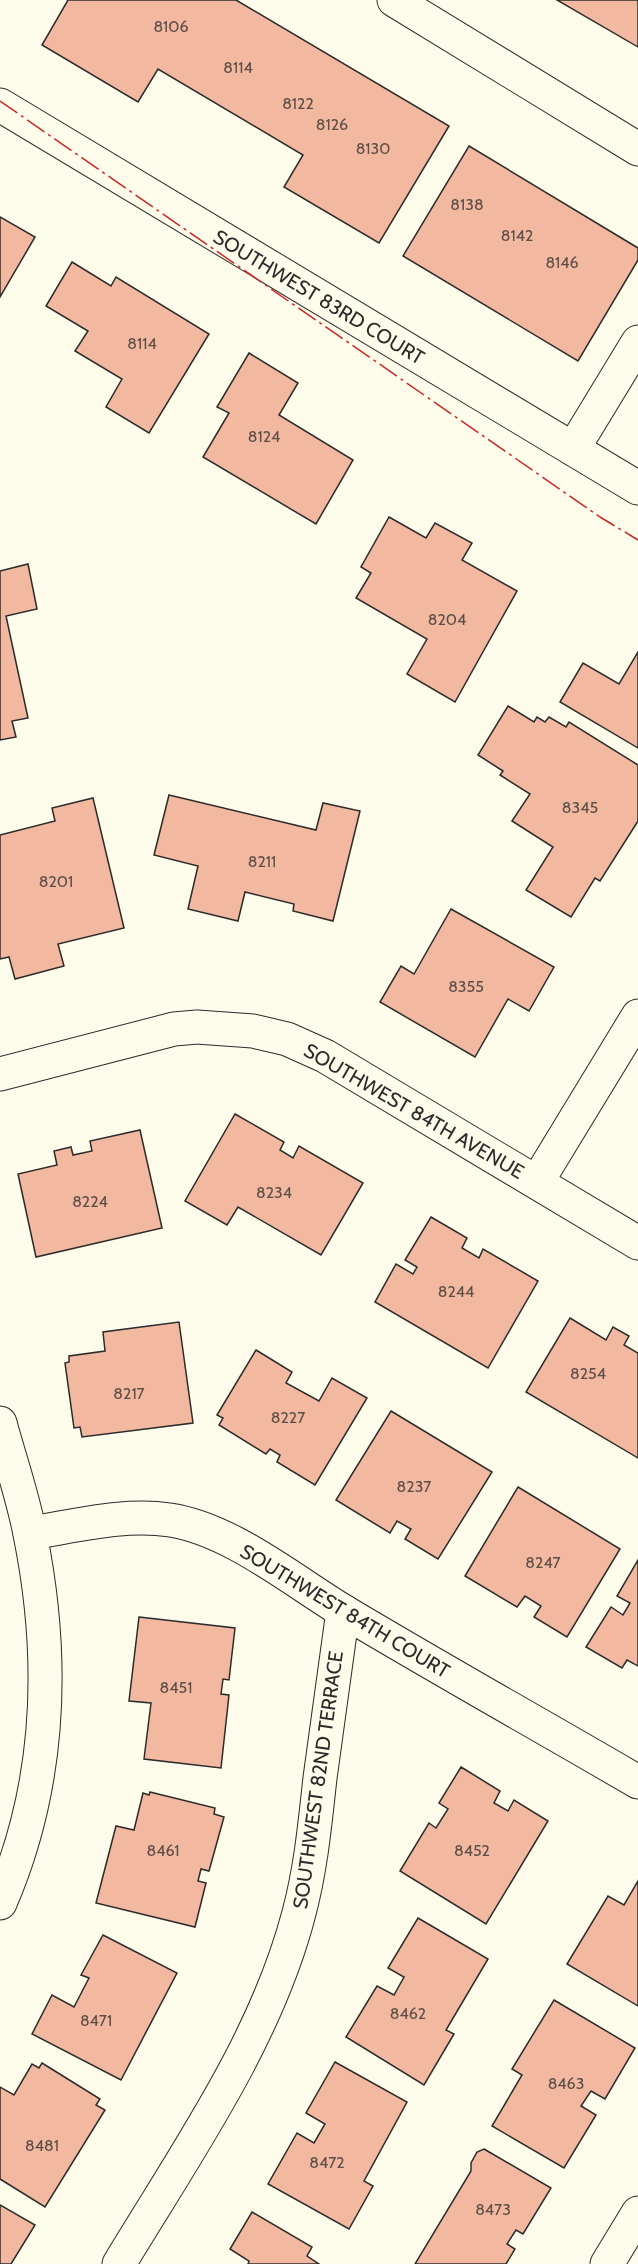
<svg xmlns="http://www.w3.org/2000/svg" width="638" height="2264" font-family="Cabin,sans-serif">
  <rect width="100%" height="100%" fill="#fdfbea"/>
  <g fill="#f2b8a0" stroke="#2b2b2b" stroke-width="1.5">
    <path d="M68 0H236L449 126 379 243 284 187 303 155 158 69 138 102 42 45Z"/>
    <path d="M557 0H638V47Z"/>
    <path d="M469 146 638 248V260L578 361 403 256Z"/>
    <path d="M0 217 35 237 0 297Z"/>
    <path d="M72 262 111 286 116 277 209 334 149 433 106 407 122 379 75 351 88 331 46 306Z"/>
    <path d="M249 353 298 383 279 415 353 460 316 524 203 457 229 413 217 407Z"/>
    <path d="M389 517 426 538 435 523 472 543 462 560 517 591 455 702 407 674 427 639 356 598 371 573 361 567Z"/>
    <path d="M28 564 37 609 6 616 28 718 12 721 16 737 0 740V571Z"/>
    <path d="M638 652V748L560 702 583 663 619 684Z"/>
    <path d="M508 706 534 722 537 717 545 722 549 717 566 727 569 722 638 765V821L600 881 595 878 571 917 526 890 553 847 512 821 530 794 500 775 503 771 478 755Z"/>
    <path d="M169 795 316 830 323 803 360 811 333 921 293 911 294 904 245 892 238 921 188 909 198 866 154 855Z"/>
    <path d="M93 798 124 928 58 944 64 966 15 979 9 957 0 959V835L55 821 52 808Z"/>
    <path d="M451 909 554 967 529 1011 508 999 475 1057 380 1002 401 966 414 974Z"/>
    <path d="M235 1114 284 1142 280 1150 293 1158 299 1146 363 1183 321 1255 238 1207 227 1225 185 1201Z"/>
    <path d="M140 1130 162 1228 36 1257 18 1174 57 1165 54 1151 71 1147 73 1155 92 1151 90 1141Z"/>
    <path d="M431 1217 467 1238 462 1248 479 1258 483 1249 538 1281 488 1368 375 1302 396 1264 413 1274 417 1267 405 1260Z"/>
    <path d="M570 1318 606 1340 613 1327 629 1336 624 1345 638 1353V1458L526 1392Z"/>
    <path d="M179 1322 193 1423 82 1437 80 1427 74 1428 65 1363 69 1362V1356L105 1351 103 1332Z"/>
    <path d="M256 1350 292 1372 286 1383 319 1401 332 1378 367 1398 315 1485 277 1462 280 1455 270 1449 266 1454 219 1425 223 1418 217 1415Z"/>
    <path d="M391 1411 492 1472 438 1559 405 1539 411 1529 397 1521 390 1533 336 1500Z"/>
    <path d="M518 1487 620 1549 567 1637 534 1617 541 1606 525 1596 517 1607 465 1576Z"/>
    <path d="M638 1560V1666L627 1660 622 1668 586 1647 611 1607 623 1615 630 1603 617 1596Z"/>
    <path d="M139 1617 235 1628 229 1680 223 1679 221 1694 229 1695 221 1768 144 1759 151 1703 129 1701Z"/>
    <path d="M461 1767 500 1791 494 1803 508 1811 514 1800 548 1821 486 1924 400 1871 429 1823 436 1828 448 1809 439 1803Z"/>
    <path d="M150 1792 215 1808 214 1814 224 1817 209 1871 201 1869 198 1881 206 1883 195 1927 96 1903 116 1826 134 1830 143 1793 149 1795Z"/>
    <path d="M638 1881V2006L567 1964 608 1896 624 1905Z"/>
    <path d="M418 1918 488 1959 446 2030 454 2034 424 2085 346 2037 377 1986 394 1995 404 1977 388 1968Z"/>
    <path d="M103 1935 177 1973 121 2080 32 2034 52 1995 74 2007 89 1978 81 1975Z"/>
    <path d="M554 2000 635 2048 605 2099 591 2091 581 2106 596 2115 564 2168 492 2126 522 2075 512 2069Z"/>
    <path d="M335 2062 407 2102 364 2181 373 2186 349 2229 268 2184 297 2133 314 2143 325 2124 306 2113Z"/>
    <path d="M42 2063 100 2099 96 2105 105 2110 45 2207 0 2179V2087L14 2095 32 2064 39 2068Z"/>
    <path d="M484 2149 551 2188 523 2234 516 2230 507 2244 515 2249 506 2264H415L471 2171V2163L477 2152Z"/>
    <path d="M0 2205 35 2225 11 2264H0Z"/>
    <path d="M252 2212 312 2247 307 2256 319 2264H248L249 2261 230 2249Z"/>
  </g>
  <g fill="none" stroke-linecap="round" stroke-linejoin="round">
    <defs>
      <g id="minor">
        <path d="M394 0 638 149"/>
        <path d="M0 105 638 488"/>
        <path d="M573 449 638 342"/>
        <path d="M0 1074 174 1029 197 1027 253 1031 287 1039 325 1056 638 1243"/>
        <path d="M537 1182 638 1016"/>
        <path d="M30 1533C76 1526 124 1513 170 1520 230 1529 292 1580 343 1611 440 1669 540 1725 638 1782"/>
        <path d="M119 2264C186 2153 266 2040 299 1913 311 1868 315 1823 320 1778 328 1722 335 1666 343 1611"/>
        <path d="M607 2264 638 2213"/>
      </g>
      <path id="tertiary" d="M0 1423C10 1460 23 1497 30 1534 55 1658 51 1785 0 1903"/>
    </defs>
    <use href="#minor" stroke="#2b2b2b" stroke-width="35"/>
    <use href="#tertiary" stroke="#2b2b2b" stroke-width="35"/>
    <use href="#minor" stroke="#fdfbea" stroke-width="33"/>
    <use href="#tertiary" stroke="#fdfbea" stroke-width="33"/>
    <path stroke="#c62828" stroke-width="1.5" stroke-dasharray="21 4.5 3 4.5" stroke-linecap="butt" d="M0 101 600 517 638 540"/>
  </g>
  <g text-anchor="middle" stroke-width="4.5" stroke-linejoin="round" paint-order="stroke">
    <g font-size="16" fill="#5d4e48">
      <text x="171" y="32">8106</text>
      <text x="238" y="73">8114</text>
      <text x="298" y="109">8122</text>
      <text x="332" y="130">8126</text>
      <text x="373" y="154">8130</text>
      <text x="467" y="210">8138</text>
      <text x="517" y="241">8142</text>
      <text x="562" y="268">8146</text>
      <text x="142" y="349">8114</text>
      <text x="264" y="442">8124</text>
      <text x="447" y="625">8204</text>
      <text x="580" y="813">8345</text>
      <text x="262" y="867">8211</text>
      <text x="56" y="887">8201</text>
      <text x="466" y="992">8355</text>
      <text x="274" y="1198">8234</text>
      <text x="90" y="1207">8224</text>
      <text x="456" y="1297">8244</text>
      <text x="588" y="1379">8254</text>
      <text x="129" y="1399">8217</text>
      <text x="288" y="1423">8227</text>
      <text x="414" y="1492">8237</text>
      <text x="543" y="1568">8247</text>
      <text x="176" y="1693">8451</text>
      <text x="163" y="1856">8461</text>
      <text x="472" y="1856">8452</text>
      <text x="408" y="2019">8462</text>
      <text x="96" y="2026">8471</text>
      <text x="566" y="2089">8463</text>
      <text x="42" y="2151">8481</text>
      <text x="327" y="2168">8472</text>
      <text x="493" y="2215">8473</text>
    </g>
    <g font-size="20" fill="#2b2b2b" stroke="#fdfbea">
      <text transform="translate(319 297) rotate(31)" y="7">SOUTHWEST 83RD COURT</text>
      <text transform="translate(414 1111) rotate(30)" y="7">SOUTHWEST 84TH AVENUE</text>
      <text transform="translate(345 1611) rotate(31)" y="7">SOUTHWEST 84TH COURT</text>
      <text transform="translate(318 1780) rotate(-82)" y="7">SOUTHWEST 82ND TERRACE</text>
    </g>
  </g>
</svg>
